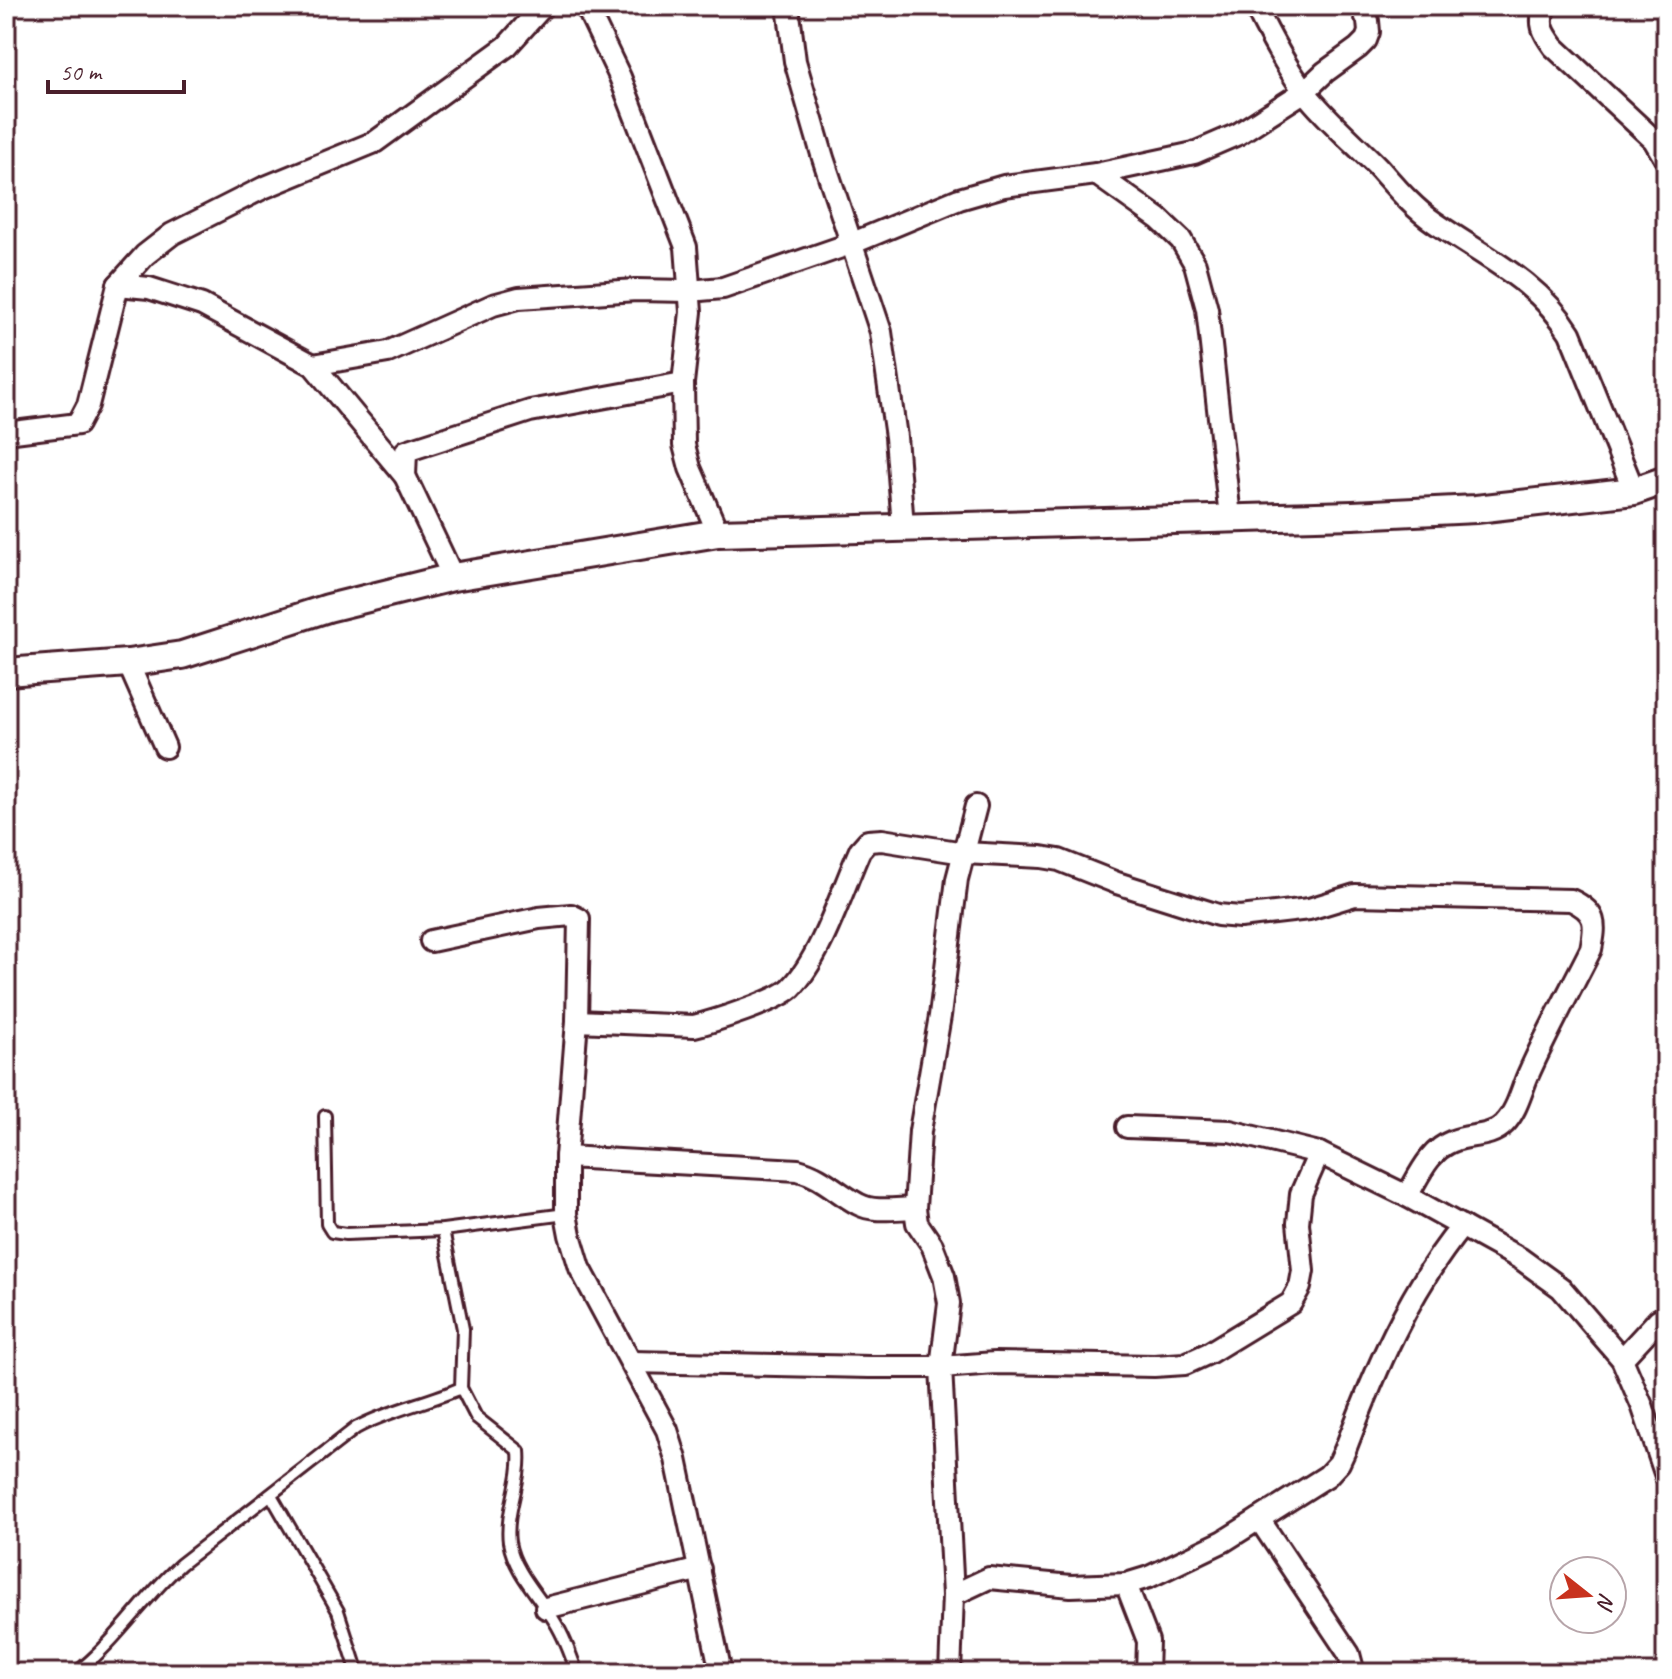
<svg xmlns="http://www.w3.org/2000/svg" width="1672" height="1679" font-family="Caveat,sans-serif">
  <rect width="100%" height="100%" fill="#fff"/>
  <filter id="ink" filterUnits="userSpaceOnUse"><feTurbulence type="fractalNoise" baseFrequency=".0125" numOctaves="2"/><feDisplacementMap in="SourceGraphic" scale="16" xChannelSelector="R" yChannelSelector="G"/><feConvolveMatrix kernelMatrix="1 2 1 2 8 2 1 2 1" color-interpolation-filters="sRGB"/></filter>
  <g filter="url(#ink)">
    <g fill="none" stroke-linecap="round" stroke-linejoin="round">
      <defs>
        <g id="service">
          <path d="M325 1116 327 1224 332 1232 346 1234 443 1230 566 1214"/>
          <path d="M443 1230 463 1329 461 1388 476 1417 519 1451C522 1481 505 1512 509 1542 514 1572 540 1597 555 1622 565 1638 571 1655 577 1673"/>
          <path d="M271 1495 338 1611 358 1673"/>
          <path d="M76 1673C117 1641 143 1598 181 1564L356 1428C389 1410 427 1403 461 1388"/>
        </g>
        <g id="minor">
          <path d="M586 6 620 77 686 247 691 312 683 383 684 445 690 468 718 533"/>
          <path d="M788 6 795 61 823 158 881 332 896 437 903 526"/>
          <path d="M1255 6C1269 35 1285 65 1304 91 1325 118 1353 142 1377 166 1395 186 1412 207 1434 222 1484 257 1537 280 1570 333L1634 491"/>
          <path d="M1545 6C1538 24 1543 32 1554 47L1654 140 1666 160"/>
          <path d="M1096 174 1159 219 1181 240 1195 264 1207 309 1230 517"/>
          <path d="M118 285 149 288 202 305 313 365 405 476 453 577"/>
          <path d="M313 365 388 352 493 305 519 298 636 290 689 291 723 288 853 243 959 199 1004 186 1096 174 1194 153 1238 134 1305 91 1325 72 1358 48 1366 40 1369 32 1368 21 1361 6"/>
          <path d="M6 433 78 424 88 405 118 285 145 255 172 234 263 188 375 142 507 46 543 6"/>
          <path d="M405 476 406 451 530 411 683 383"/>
          <path d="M128 663 165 747"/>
          <path d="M431 941 539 918 571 915 579 919 577 1021 566 1157V1214L570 1235 580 1268 667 1430 676 1459 721 1673"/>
          <path d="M577 1021 694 1026C715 1021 777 1001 791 988 821 958 842 890 860 850L868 841 882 840 964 853 1041 857 1059 860 1117 883 1218 915 1240 917 1309 909 1355 895 1571 900C1597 912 1596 924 1591 949 1570 991 1547 1032 1528 1075 1521 1091 1517 1111 1504 1124 1491 1138 1469 1134 1453 1141 1429 1150 1419 1176 1407 1196"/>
          <path d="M1127 1127 1230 1131 1319 1153 1407 1196 1521 1259 1561 1288 1622 1359 1643 1408 1666 1476"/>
          <path d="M566 1157 798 1170C822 1176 837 1193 858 1204 874 1213 898 1208 915 1208"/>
          <path d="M1622 1359 1658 1320 1666 1316"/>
          <path d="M632 1362 869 1367H941L995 1363 1154 1366 1185 1364 1209 1353 1291 1303 1300 1287 1303 1271 1298 1223 1301 1194 1319 1153"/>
          <path d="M1259 1519 1349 1654 1354 1673"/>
          <path d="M1126 1584 1148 1641 1147 1673"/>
          <path d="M953 1595 989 1578 1071 1586 1126 1584 1149 1577 1224 1541 1327 1476 1339 1463 1345 1450C1375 1371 1408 1292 1462 1226"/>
          <path d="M546 1608 700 1569"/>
          <path d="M950 1673 953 1595 941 1367 949 1303 944 1276 932 1245 917 1223 915 1208 920 1131 940 1016 957 879 976 806"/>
        </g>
        <path id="tertiary" d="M6 672 128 663 182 655 328 608 453 577 718 533 1353 515 1476 509 1634 491 1666 480"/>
      </defs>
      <use href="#service" stroke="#4a1f2b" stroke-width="16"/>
      <use href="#minor" stroke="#4a1f2b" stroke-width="26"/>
      <use href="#tertiary" stroke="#4a1f2b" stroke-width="32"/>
      <use href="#service" stroke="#fff" stroke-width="10"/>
      <use href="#minor" stroke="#fff" stroke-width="20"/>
      <use href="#tertiary" stroke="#fff" stroke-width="26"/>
    </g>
  </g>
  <rect width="1672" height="1679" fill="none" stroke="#fff" stroke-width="32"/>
  <rect x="16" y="16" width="1640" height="1647" fill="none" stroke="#4a1f2b" stroke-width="3" filter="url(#ink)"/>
  <g transform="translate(1588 1595) rotate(107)"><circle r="38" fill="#ffffff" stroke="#b7a5aa" stroke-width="2"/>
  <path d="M0-6L14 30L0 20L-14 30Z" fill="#c8321e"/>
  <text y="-12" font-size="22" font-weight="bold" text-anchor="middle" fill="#4a1f2b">N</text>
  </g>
  <path d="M48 80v12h136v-12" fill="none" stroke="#4a1f2b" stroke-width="4"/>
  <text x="60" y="80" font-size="24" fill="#4a1f2b" stroke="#ffffff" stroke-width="6" paint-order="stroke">50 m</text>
</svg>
